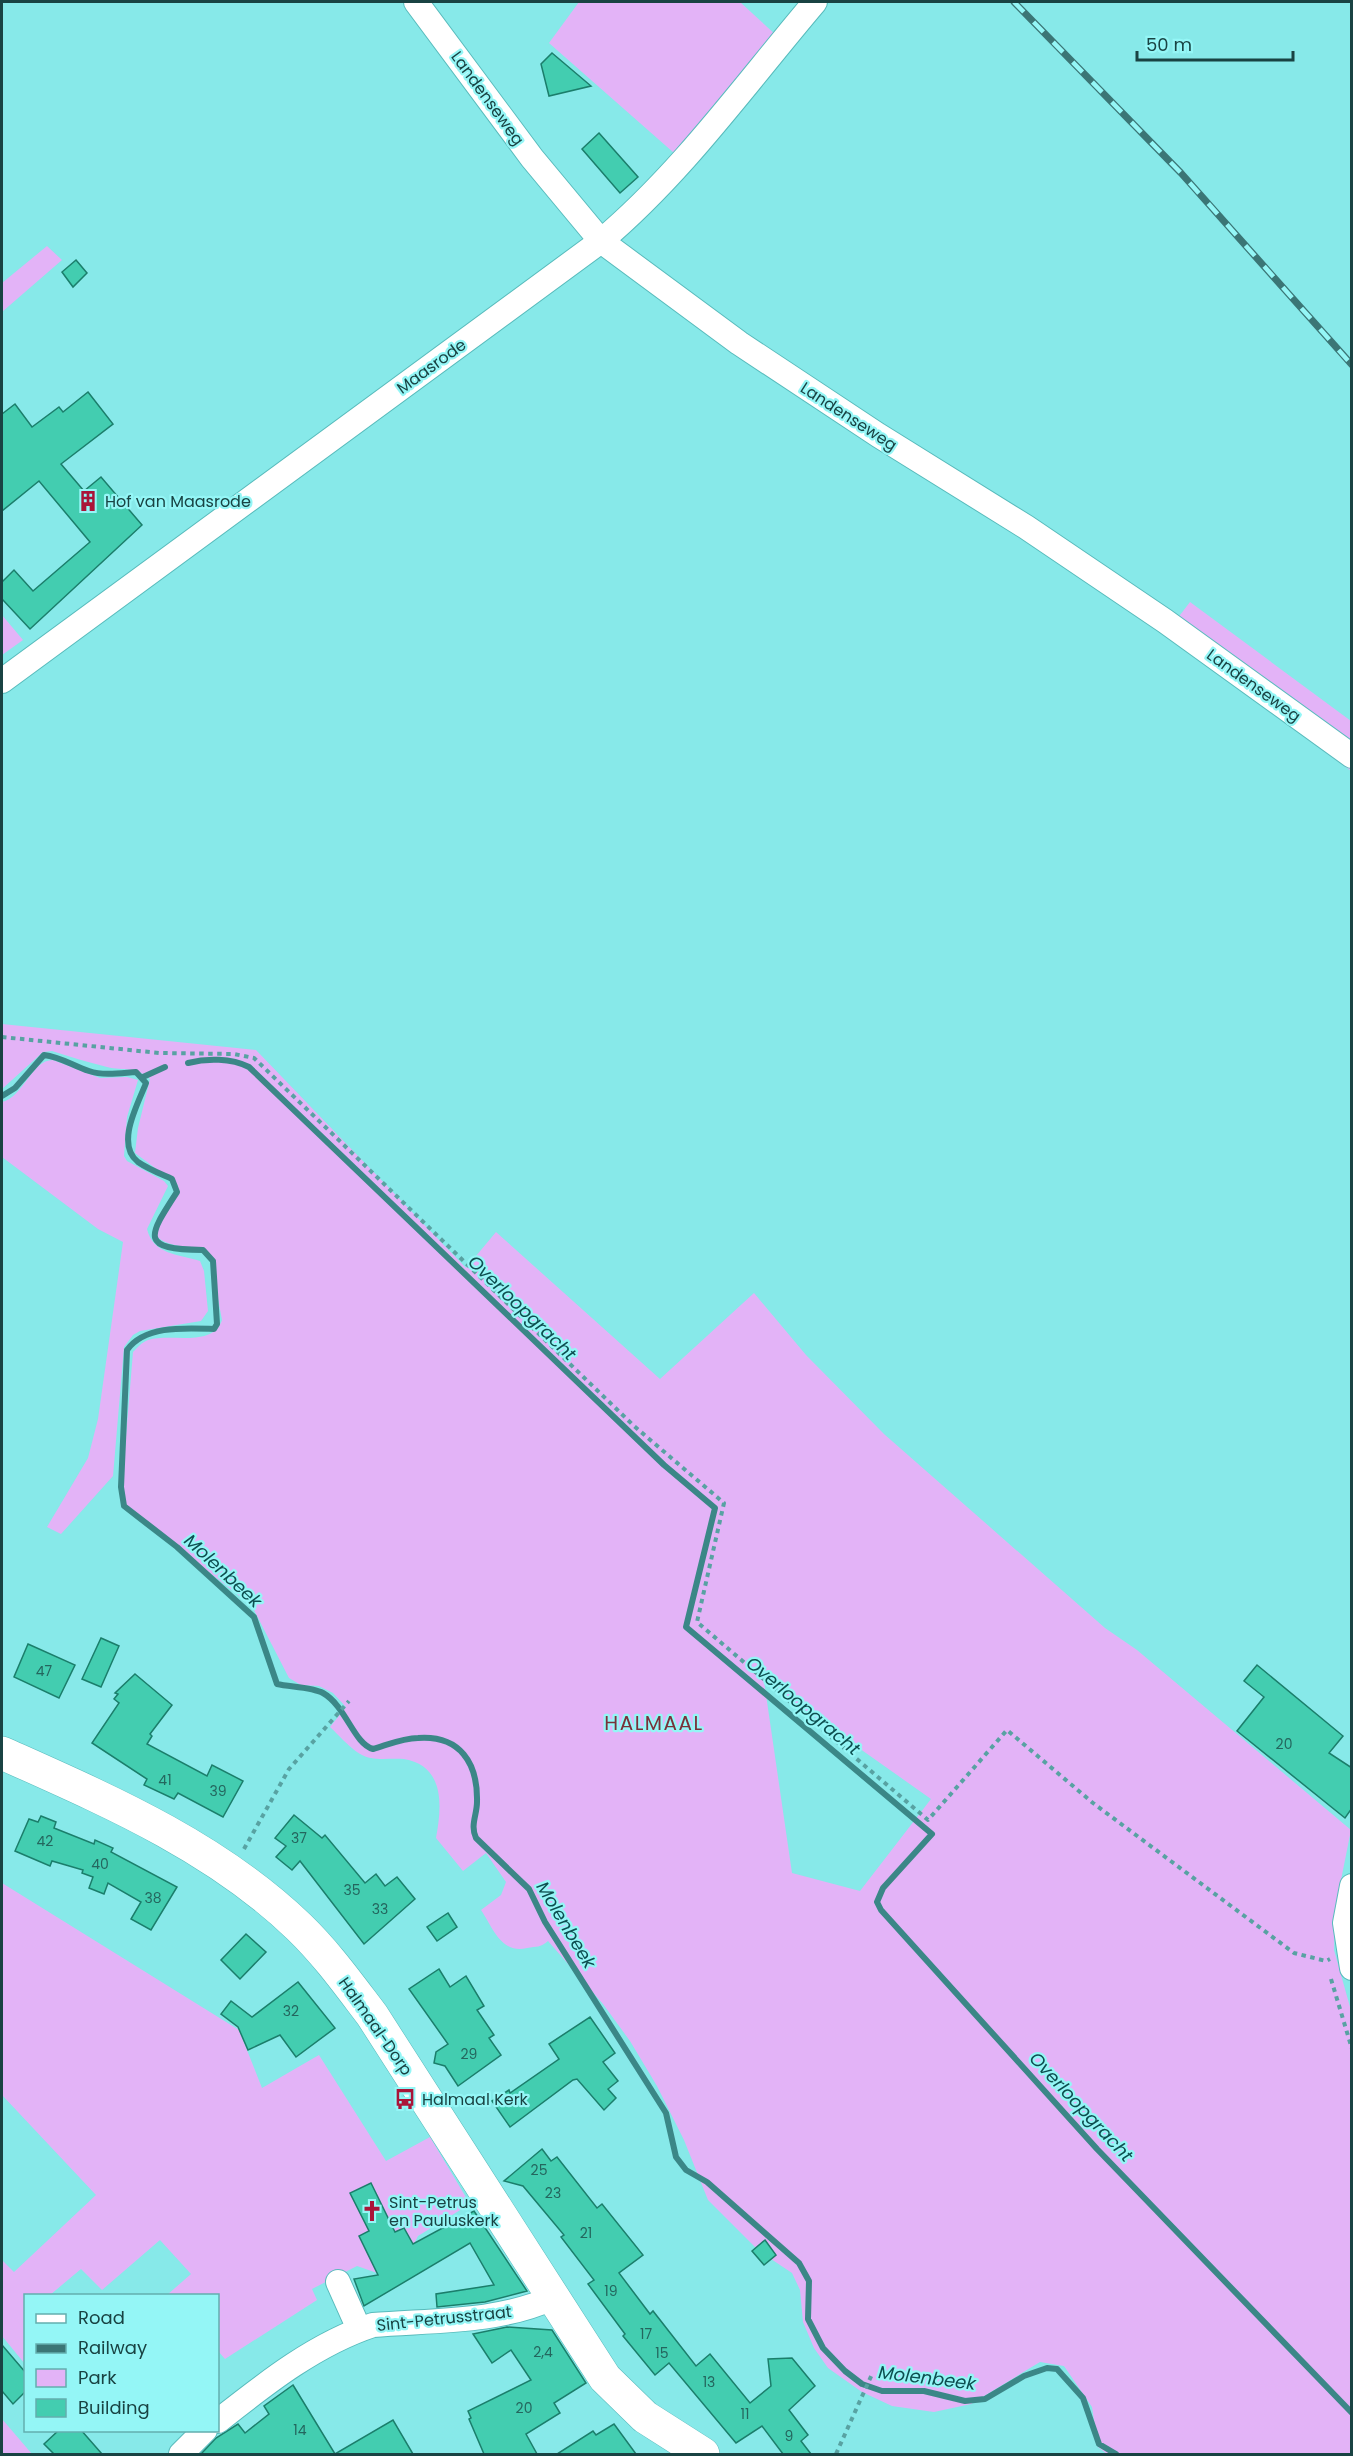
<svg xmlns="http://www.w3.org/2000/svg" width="1353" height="2456" font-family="Poppins,sans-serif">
  <rect width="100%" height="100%" fill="#87e9e9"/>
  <g fill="#e3b3f7" fill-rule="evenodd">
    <path d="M579 2H740L778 37 674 153 549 43Z"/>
    <path d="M47 246 62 260 2 312V283Z"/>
    <path d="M1190 602 1351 721V771L1291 727 1177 619Z"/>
    <path d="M2 615 23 640 2 655Z"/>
    <path d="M2 1024 256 1050 466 1268 496 1232 660 1379 754 1293 806 1355 884 1434 1105 1628 1137 1650 1351 1830 1335 1910 1334 1950 1352 2014 1351 2454H1107L1098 2447 1092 2407 1064 2366 1040 2362 971 2404 934 2412 892 2406 862 2392 828 2368 814 2348 803 2322 800 2290 792 2273 759 2251 708 2200 684 2140 657 2086 630 2041 603 2004 548 1941C540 1948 537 1946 527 1948 501 1954 493 1928 481 1910L501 1895 506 1882 486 1853 463 1871 436 1838C442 1806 445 1766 404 1759 393 1758 381 1760 371 1758 356 1756 341 1737 330 1727L346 1707 333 1693 319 1686 301 1685 289 1678 252 1606 125 1506 122 1485 133 1352C137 1348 142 1342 148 1340 171 1333 213 1348 222 1320L210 1256C193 1242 171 1251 155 1235 156 1218 174 1203 178 1185L135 1153 138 1128 150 1079C136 1066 124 1071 107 1067 88 1062 70 1057 52 1051L43 1052 2 1089ZM764 1681 931 1799 860 1891 792 1873Z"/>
    <path d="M53 1060 100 1078 127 1077 138 1080 127 1117 124 1156 127 1161 164 1181 168 1186 147 1229C153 1255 179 1254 200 1261L204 1271 208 1311 201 1321 140 1331 133 1335 124 1347 113 1476 61 1534 47 1527 88 1458 98 1419 123 1242 98 1229 2 1157V1102C24 1097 31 1060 53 1060Z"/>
    <path d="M2 1883 239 2030 262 2088 319 2055 386 2161 430 2137 470 2204 418 2236 401 2269 380 2274 357 2266 312 2289 317 2300 225 2359 218 2351V2296L167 2295 191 2274 160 2240 102 2290 81 2269 50 2295 26 2296 25 2364 2 2336V2260L14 2272 96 2195 2 2095Z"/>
    <path d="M2 2419 32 2454H2Z"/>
  </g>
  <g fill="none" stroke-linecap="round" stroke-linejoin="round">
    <g stroke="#3b8787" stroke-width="6">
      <path d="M188 1063C207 1058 231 1058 249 1067L664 1465 715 1508 686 1627 932 1834 883 1888 877 1902 881 1910 1097 2149 1352 2413"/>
      <path d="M143 1077 165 1067"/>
      <path d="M2 1096 15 1088 44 1055C61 1057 73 1066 89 1071 104 1076 121 1073 136 1072L146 1083C138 1104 115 1144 138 1162 148 1169 161 1174 172 1179L177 1192C147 1238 140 1249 203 1250L213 1261 217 1324 214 1329C185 1328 145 1325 127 1350L121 1487 124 1506 177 1547 254 1617 277 1684C290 1687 312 1687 323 1693 346 1706 354 1744 373 1749 387 1745 403 1738 418 1738 460 1735 478 1763 477 1802 477 1815 470 1825 476 1838L529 1889 545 1922 666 2113 676 2157 686 2170 707 2182 799 2263 809 2281 808 2319 823 2348 845 2371 862 2384 882 2391H924L965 2401 985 2399 1024 2376 1047 2368 1057 2369 1083 2398 1099 2444 1116 2454"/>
    </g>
  </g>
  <g fill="#43cdb0" stroke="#1b7e6b" stroke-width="1.5">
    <path d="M552 53 591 86 549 96 541 64Z"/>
    <path d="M599 133 638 177 620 193 582 149Z"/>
    <path d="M76 260 87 273 73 287 62 272Z"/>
    <path d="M88 392 113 424 61 464 84 491 101 477 142 525 30 629 2 599V582L14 570 33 591 90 542 39 481 2 511V414L15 404 32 427 59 407 63 412Z"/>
    <path d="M101 1638 119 1646 101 1687 82 1679Z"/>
    <path d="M28 1644 75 1665 59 1698 14 1677Z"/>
    <path d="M1257 1665 1343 1736 1329 1753 1352 1768V1808L1345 1818 1237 1731 1264 1697 1244 1681Z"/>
    <path d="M135 1674 172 1705 150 1734 152 1736 147 1744 207 1776 212 1765 243 1781 223 1817 178 1793 174 1799 144 1785 147 1779 92 1743 119 1703 114 1699 118 1694 115 1693Z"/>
    <path d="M294 1815 322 1838 325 1835 365 1883 376 1874 385 1886 397 1877 415 1899 364 1944 300 1861 292 1870 276 1857 286 1846 275 1838Z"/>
    <path d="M41 1816 56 1822 54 1828 94 1844 95 1840 113 1848 111 1852 177 1887 151 1930 131 1919 141 1902 108 1883 104 1894 89 1888 93 1877 82 1873 83 1870 52 1861 50 1866 15 1851 29 1819 38 1822Z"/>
    <path d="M448 1913 457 1927 437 1941 427 1927Z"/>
    <path d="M246 1934 266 1952 240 1979 221 1960Z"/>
    <path d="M439 1969 450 1987 466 1976 484 2006 477 2010 494 2035 489 2038 501 2055 458 2086 445 2066 434 2063 436 2052 448 2044 409 1989Z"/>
    <path d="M298 1982 335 2028 296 2057 280 2035 248 2050 238 2027 221 2014 231 2001 252 2017Z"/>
    <path d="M590 2017 615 2053 603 2062 618 2081 608 2089 616 2098 604 2110 577 2079 573 2080 510 2127 492 2101 509 2090 510 2093 559 2059 549 2044Z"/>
    <path d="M542 2149 551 2161 557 2157 597 2208 602 2204 643 2255 619 2273 650 2314 653 2311 696 2366 710 2354 750 2403 771 2386 768 2359 792 2358 815 2386 789 2410 808 2435 801 2441 811 2454H783L762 2426 736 2443 669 2363 655 2375 623 2336 625 2334 588 2284 594 2280 561 2237 564 2235 523 2186 504 2181Z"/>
    <path d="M371 2183 395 2232 404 2228 413 2244 474 2211 527 2291 485 2302 437 2307 436 2294 494 2285 470 2243 364 2306 354 2279 378 2275 359 2236 369 2231 350 2193Z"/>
    <path d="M765 2240 776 2255 764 2265 752 2251Z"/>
    <path d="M507 2327 552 2330 586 2383 554 2403 560 2413 526 2434 537 2454H484L469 2419 471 2418 468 2411 531 2380 511 2350 492 2363 473 2334Z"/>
    <path d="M2 2345 26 2373V2391L13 2404 2 2391Z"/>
    <path d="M293 2385 335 2454 393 2420 413 2454H201L216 2438 238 2424 245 2433 269 2414 264 2406Z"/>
    <path d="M614 2424 636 2454H557L593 2431 596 2435Z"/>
    <path d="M59 2430H81L102 2454H54L44 2444Z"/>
  </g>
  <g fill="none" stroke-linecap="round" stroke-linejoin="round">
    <defs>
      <g id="street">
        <path d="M416 2 532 158 601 241 739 343 878 435 1026 527 1165 621 1352 756"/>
        <path d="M2 681 601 241C683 172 746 83 815 2"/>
        <path d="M1352 1886 1345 1923 1352 1968"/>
        <path d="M338 2282 359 2329"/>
        <path d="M218 2421C265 2384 315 2344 373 2325 431 2320 498 2323 552 2298"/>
        <path d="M181 2454 205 2430"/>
      </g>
      <path id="secondary" d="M2 1753C107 1800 215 1846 299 1927 327 1954 349 1985 372 2015L605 2378 645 2417 703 2454"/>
    </defs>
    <use href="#street" stroke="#58bbbc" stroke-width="26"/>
    <use href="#secondary" stroke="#58bbbc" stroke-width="34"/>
    <g stroke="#58a2a2" stroke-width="4" stroke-dasharray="4.5 4.5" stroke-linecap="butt">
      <path d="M2 1037 159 1053 234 1054 254 1058 634 1426 724 1503 697 1622 928 1820 1007 1730 1093 1803 1294 1953 1326 1961 1330 1959"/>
      <path d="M244 1849 289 1769 349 1701"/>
      <path d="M1331 1979 1352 2049"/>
      <path d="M836 2454 873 2372"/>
    </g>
    <use href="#street" stroke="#fff" stroke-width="24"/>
    <use href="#secondary" stroke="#fff" stroke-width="33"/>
    <defs>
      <path id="rail" d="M1014 2 1181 173 1352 365"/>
    </defs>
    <use href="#rail" stroke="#3b7676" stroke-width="7"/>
    <use href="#rail" stroke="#94f6f6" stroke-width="4.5" stroke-dasharray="14" stroke-linecap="butt"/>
  </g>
  <defs>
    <symbol id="building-bare" viewBox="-9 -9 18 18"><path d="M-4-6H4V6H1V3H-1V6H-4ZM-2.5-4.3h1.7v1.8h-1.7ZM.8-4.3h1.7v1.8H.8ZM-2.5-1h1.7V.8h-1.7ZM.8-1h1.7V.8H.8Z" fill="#aa1438" stroke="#94f6f6" stroke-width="2.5" paint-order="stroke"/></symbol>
    <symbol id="bus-bare" viewBox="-9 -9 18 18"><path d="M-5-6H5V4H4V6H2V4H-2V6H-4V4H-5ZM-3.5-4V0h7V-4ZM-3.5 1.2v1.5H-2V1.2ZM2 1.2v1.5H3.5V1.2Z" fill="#aa1438" stroke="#94f6f6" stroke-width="2.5" paint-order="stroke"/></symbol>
    <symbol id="church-bare" viewBox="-9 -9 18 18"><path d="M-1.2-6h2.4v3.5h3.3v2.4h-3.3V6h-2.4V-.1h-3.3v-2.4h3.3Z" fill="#aa1438" stroke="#94f6f6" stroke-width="2.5" paint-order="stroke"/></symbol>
  </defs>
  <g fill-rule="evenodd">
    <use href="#building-bare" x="73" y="486" width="30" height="30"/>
    <use href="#bus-bare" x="390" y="2084" width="30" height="30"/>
    <use href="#church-bare" x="357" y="2196" width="30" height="30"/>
  </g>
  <g text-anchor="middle" stroke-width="4.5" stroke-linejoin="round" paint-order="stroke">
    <g font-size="14" fill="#24665e">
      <text x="44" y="1676">47</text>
      <text x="1284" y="1749">20</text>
      <text x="165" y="1785">41</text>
      <text x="218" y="1796">39</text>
      <text x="299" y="1843">37</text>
      <text x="45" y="1846">42</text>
      <text x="100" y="1869">40</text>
      <text x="352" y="1895">35</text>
      <text x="153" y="1903">38</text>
      <text x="380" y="1914">33</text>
      <text x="291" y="2016">32</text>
      <text x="469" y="2059">29</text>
      <text x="539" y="2175">25</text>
      <text x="553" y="2198">23</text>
      <text x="586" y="2238">21</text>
      <text x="611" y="2296">19</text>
      <text x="646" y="2339">17</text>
      <text x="543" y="2357">2,4</text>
      <text x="662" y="2358">15</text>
      <text x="709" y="2387">13</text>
      <text x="524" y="2413">20</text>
      <text x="745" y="2419">11</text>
      <text x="300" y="2435">14</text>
      <text x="789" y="2441">9</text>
    </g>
    <g font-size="16" fill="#194343" stroke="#94f6f6">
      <text transform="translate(488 98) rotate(54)" y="6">Landenseweg</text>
      <text transform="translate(431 366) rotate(-36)" y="6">Maasrode</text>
      <text transform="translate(849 416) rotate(33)" y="6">Landenseweg</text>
      <text transform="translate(1254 685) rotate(36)" y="6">Landenseweg</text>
      <text transform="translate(376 2026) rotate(55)" y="6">Halmaal-Dorp</text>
      <text transform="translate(444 2318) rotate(-6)" y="6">Sint-Petrusstraat</text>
    </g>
    <g font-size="16" fill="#194343" stroke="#94f6f6" text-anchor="start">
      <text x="105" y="507">Hof van Maasrode</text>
      <text x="422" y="2105">Halmaal Kerk</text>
      <text x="389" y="2208">Sint-Petrus<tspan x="389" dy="18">en Pauluskerk</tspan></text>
    </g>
    <g font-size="18" font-style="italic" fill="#0d4f50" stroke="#94f6f6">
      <text transform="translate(522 1308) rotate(44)" y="6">Overloopgracht</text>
      <text transform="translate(223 1571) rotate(43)" y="6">Molenbeek</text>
      <text transform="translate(803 1706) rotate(40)" y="6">Overloopgracht</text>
      <text transform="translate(566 1925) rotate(59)" y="6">Molenbeek</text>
      <text transform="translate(1081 2107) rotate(47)" y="6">Overloopgracht</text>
      <text transform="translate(927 2378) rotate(7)" y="6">Molenbeek</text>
    </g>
    <g font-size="20" letter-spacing="1.5" fill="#793139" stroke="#94f6f6">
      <text x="654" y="1730">HALMAAL</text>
    </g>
  </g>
  <rect width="1353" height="2456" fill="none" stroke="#194343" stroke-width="6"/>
  <rect x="24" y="2294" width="195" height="138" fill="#94f6f6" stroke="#63aeae" stroke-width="1.5"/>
  <rect x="36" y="2314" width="30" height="9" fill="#ffffff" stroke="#63aeae" stroke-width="1.5"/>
  <text x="78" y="2324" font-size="18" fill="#194343">Road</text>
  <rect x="36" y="2344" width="30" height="9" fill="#3b7676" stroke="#63aeae" stroke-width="1.5"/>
  <text x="78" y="2354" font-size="18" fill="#194343">Railway</text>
  <rect x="36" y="2369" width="30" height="18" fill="#e3b3f7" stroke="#63aeae" stroke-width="1.5"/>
  <text x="78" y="2384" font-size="18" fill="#194343">Park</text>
  <rect x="36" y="2399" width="30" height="18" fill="#43cdb0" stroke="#63aeae" stroke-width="1.5"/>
  <text x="78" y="2414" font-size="18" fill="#194343">Building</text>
  <path d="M1137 51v9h156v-9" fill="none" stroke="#194343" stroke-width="3"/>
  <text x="1146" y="51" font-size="18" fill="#194343" stroke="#94f6f6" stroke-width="4.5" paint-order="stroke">50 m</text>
</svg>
